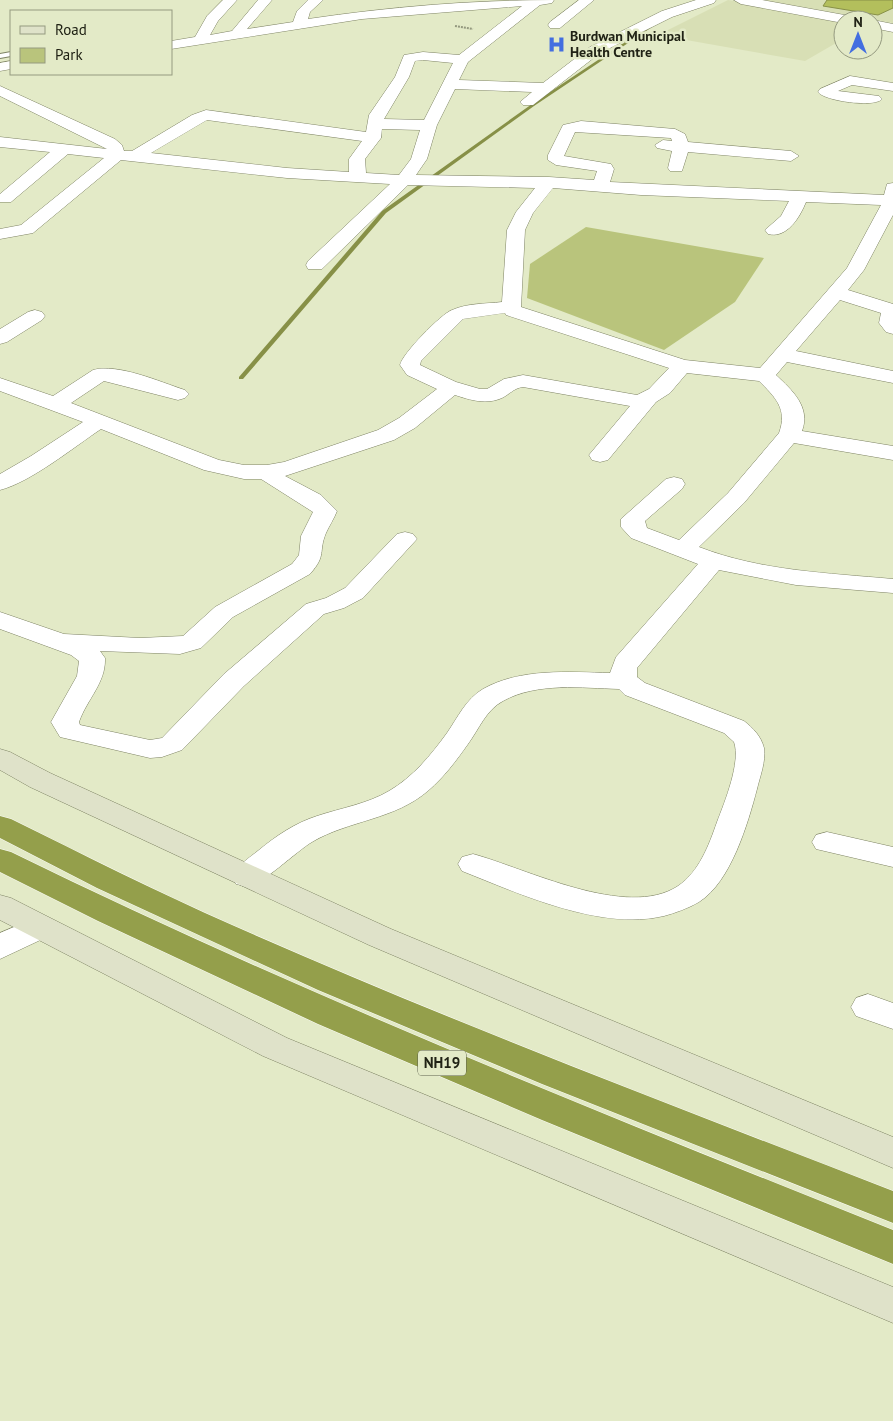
<svg xmlns="http://www.w3.org/2000/svg" width="893" height="1421" font-family="'PT Sans',sans-serif">
  <rect width="100%" height="100%" fill="#e3eac7"/>
  <g fill="#d8dfb5">
    <path d="M728 0 843 21V39L805 61 658 35Z"/>
    <path d="M764 0H893V23Z"/>
  </g>
  <path fill="#b9c47c" d="M586 227 764 258 735 302 664 350 527 298 530 264Z"/>
  <path fill="#b3bf5c" stroke="#879047" d="M827 0H893V8L878 15 823 6Z"/>
  <g fill="none" stroke-linecap="round" stroke-linejoin="round">
    <path fill="#879047" fill-rule="evenodd" d="M649 26 652 27 534 106 386 213 243 379H239V377L382 211 532 104Z"/>
    <defs>
      <path id="lane" d="M11 52V56L0 58V54Z"/>
      <g id="street">
        <path d="M223 0H237L218 21 210 35 232 31 258 0H272L247 29 293 22 297 11 308 0H323L310 12 308 19C389 7 471 0 554 0L552 3 540 5 468 62 459 80 543 83 590 47 662 11 696 0H716L714 3 672 17 600 53 533 105H523L520 102 532 92 455 89 437 125 427 159 416 175 549 177 594 180 597 171 556 165 548 160V155L563 125 581 121 675 129 685 134 688 142 791 151 799 156 791 161 688 152 682 171H670L668 168 672 151 657 148 655 145 663 140 672 141 671 138 575 132 564 156 611 164 614 169 610 182 884 195 887 184 893 183V215L864 270 848 290 893 304V334L886 332 879 323 881 313 840 300 796 351 893 371V383L787 362 776 375C792 390 811 407 802 431L893 446V460L794 443 744 503 699 547C761 571 828 573 893 579V593L796 585 719 570 637 668V677L645 683 744 721C753 728 761 736 764 748 766 762 760 776 757 789 748 823 731 882 699 902 689 908 675 913 664 916 601 931 520 894 462 871L458 864 462 857 473 854C525 868 627 920 678 886 699 872 709 845 717 822 725 801 741 762 734 742L724 733 625 695 619 689C582 688 537 682 503 701 486 710 479 729 468 744 456 761 444 777 429 790 395 820 349 820 312 842 298 850 259 887 247 887 244 887 239 884 236 884L232 876C238 865 249 858 259 850 276 836 295 823 317 816 341 808 367 804 389 791 413 777 431 755 447 733 458 717 466 699 483 689 520 668 569 672 610 673L616 657 698 564 631 538 621 527V519L666 479 674 477 682 479 685 484 682 489 645 521 647 528 679 540 728 493 779 433C788 409 775 397 759 381L687 373 670 393 656 402 608 460 600 462 592 460 589 455 630 406 523 387C514 388 510 394 502 398 486 405 470 400 455 395L415 428 394 440 285 476 321 495 337 511C334 519 329 526 326 533 318 552 327 555 310 574L233 617 201 648 180 654 100 651 105 658C106 683 87 699 79 722L80 725 150 740 162 738 224 674 306 604 326 598 345 588 397 534 405 532 413 534 417 539 363 598 344 608 324 614 244 686 182 750 162 757 150 758 60 737 51 722 77 676 79 661 71 655 0 629V612L64 634 140 638 183 636 215 607 292 564 299 555 301 536 313 512 261 479H244L204 470 101 429C74 447 31 482 0 490V474L31 456 83 422 0 391V378L53 396 93 370C118 363 160 382 185 390L189 394 185 398 178 400 104 381 71 403 219 460 244 465H267L284 462 378 430 399 418 437 389 407 375 400 365C402 354 441 314 452 310 468 303 485 304 502 302L507 230 516 212 535 188 408 185 322 269H308L306 265 308 261 390 184 287 178 121 160 33 233 0 239V229L21 225 104 158 68 154 11 202H0V194L50 152 0 147V137L107 149 0 96V86L115 139 122 145 124 151H132L192 115 206 110 366 132 369 115 395 77 404 55 423 52 459 55 522 6 362 19 171 49V41L195 37 207 16ZM423 60 453 63 424 120 384 119 409 77 415 61ZM207 120 362 141 349 159V172L287 168 151 153ZM382 129 420 130 411 159 399 175 366 173 365 159 381 138ZM553 188 641 195 789 201 781 216 765 230 768 234C787 239 800 217 806 202L881 205 847 268 760 368 685 360 521 307 525 230 533 213ZM505 313 506 315 669 368 649 389 637 395 523 375 504 379 487 389H480L456 382 420 365 421 361 463 319Z"/>
        <path d="M579 0H594L560 28H550L548 25 550 22Z"/>
        <path d="M734 0H762L850 16 857 20H843V23L741 4Z"/>
        <path d="M873 20 893 24V32L873 28Z"/>
        <path d="M11 61V69L0 71V63Z"/>
        <path d="M850 76 893 83V91L852 85 838 91 879 96 882 99C875 108 824 101 818 92L820 89Z"/>
        <path d="M35 310 42 312 45 316 42 320 7 342 0 344V329L28 312Z"/>
        <path d="M827 832 893 847V867L816 849 812 842 816 835Z"/>
        <path d="M40 916 51 919 56 927 51 935 0 959V933Z"/>
        <path d="M868 994 893 1003V1029L856 1016 851 1007 856 998Z"/>
      </g>
      <g id="secondary">
        <path d="M0 749 10 752 50 773 391 929 893 1137V1168L369 945 30 787 0 770Z"/>
        <path d="M0 895 11 898 287 1038 893 1287V1323L263 1056 0 920Z"/>
      </g>
      <g id="highway">
        <path d="M0 816 11 819C84 855 157 892 232 925 449 1021 671 1105 893 1191V1223L542 1084 318 990 97 888 0 838Z"/>
        <path d="M0 849 11 852C299 993 595 1111 893 1230V1264L542 1120 318 1024 98 921 0 872Z"/>
      </g>
    </defs>
    <use href="#lane" stroke="#7e8364" stroke-width="2"/>
    <use href="#street" stroke="#7e8364" stroke-width="1"/>
    <use href="#secondary" stroke="#7e8364" stroke-width="1"/>
    <use href="#highway" stroke="#fff" stroke-width="1"/>
    <path stroke="#94997f" stroke-width="2" stroke-dasharray="2 1" stroke-linecap="butt" d="M455 26 473 29"/>
    <use href="#lane" fill="#fff" fill-rule="evenodd"/>
    <use href="#street" fill="#fff" fill-rule="evenodd"/>
    <use href="#secondary" fill="#dfe2c9" fill-rule="evenodd"/>
    <use href="#highway" fill="#949f4b" fill-rule="evenodd"/>
  </g>
  <defs>
    <symbol id="hospital-bare" viewBox="-9 -9 18 18"><path d="M-5-5h3v3.5h4V-5h3V5h-3V1.5h-4V5h-3Z" fill="#436ee0" stroke="#e3eac7" stroke-width="2.5" paint-order="stroke"/></symbol>
  </defs>
  <g fill-rule="evenodd">
    <use href="#hospital-bare" x="544" y="32" width="25" height="25"/>
  </g>
  <g text-anchor="middle" stroke-width="5" stroke-linejoin="round" paint-order="stroke">
    <g font-size="14" font-weight="bold" fill="#202215" stroke="#e3eac7" text-anchor="start">
      <text x="570" y="41">Burdwan Municipal<tspan x="570" dy="16">Health Centre</tspan></text>
    </g>
    <rect fill="#e3eac7" stroke="#5a5e4a" stroke-width="1" x="418" y="1050.5" width="48" height="25" rx="4"/>
    <g font-size="15" font-weight="bold" fill="#202215">
      <text x="442" y="1068">NH19</text>
    </g>
  </g>
  <rect x="10" y="10" width="162" height="65" fill="#e3eac7" stroke="#959a80"/>
  <rect x="20" y="26" width="25" height="8" fill="#dfe2c9" stroke="#959a80"/>
  <text x="55" y="35" font-size="15" fill="#202215">Road</text>
  <rect x="20" y="48" width="25" height="15" fill="#b9c47c" stroke="#959a80"/>
  <text x="55" y="60" font-size="15" fill="#202215">Park</text>
  <g transform="translate(858 35)"><circle r="24" fill="#e3eac7" stroke="#959a80"/>
  <path d="M0-4L9 19L0 12L-9 19Z" fill="#436ee0"/>
  <text y="-8" font-size="14" font-weight="bold" text-anchor="middle" fill="#202215">N</text>
  </g>
</svg>
